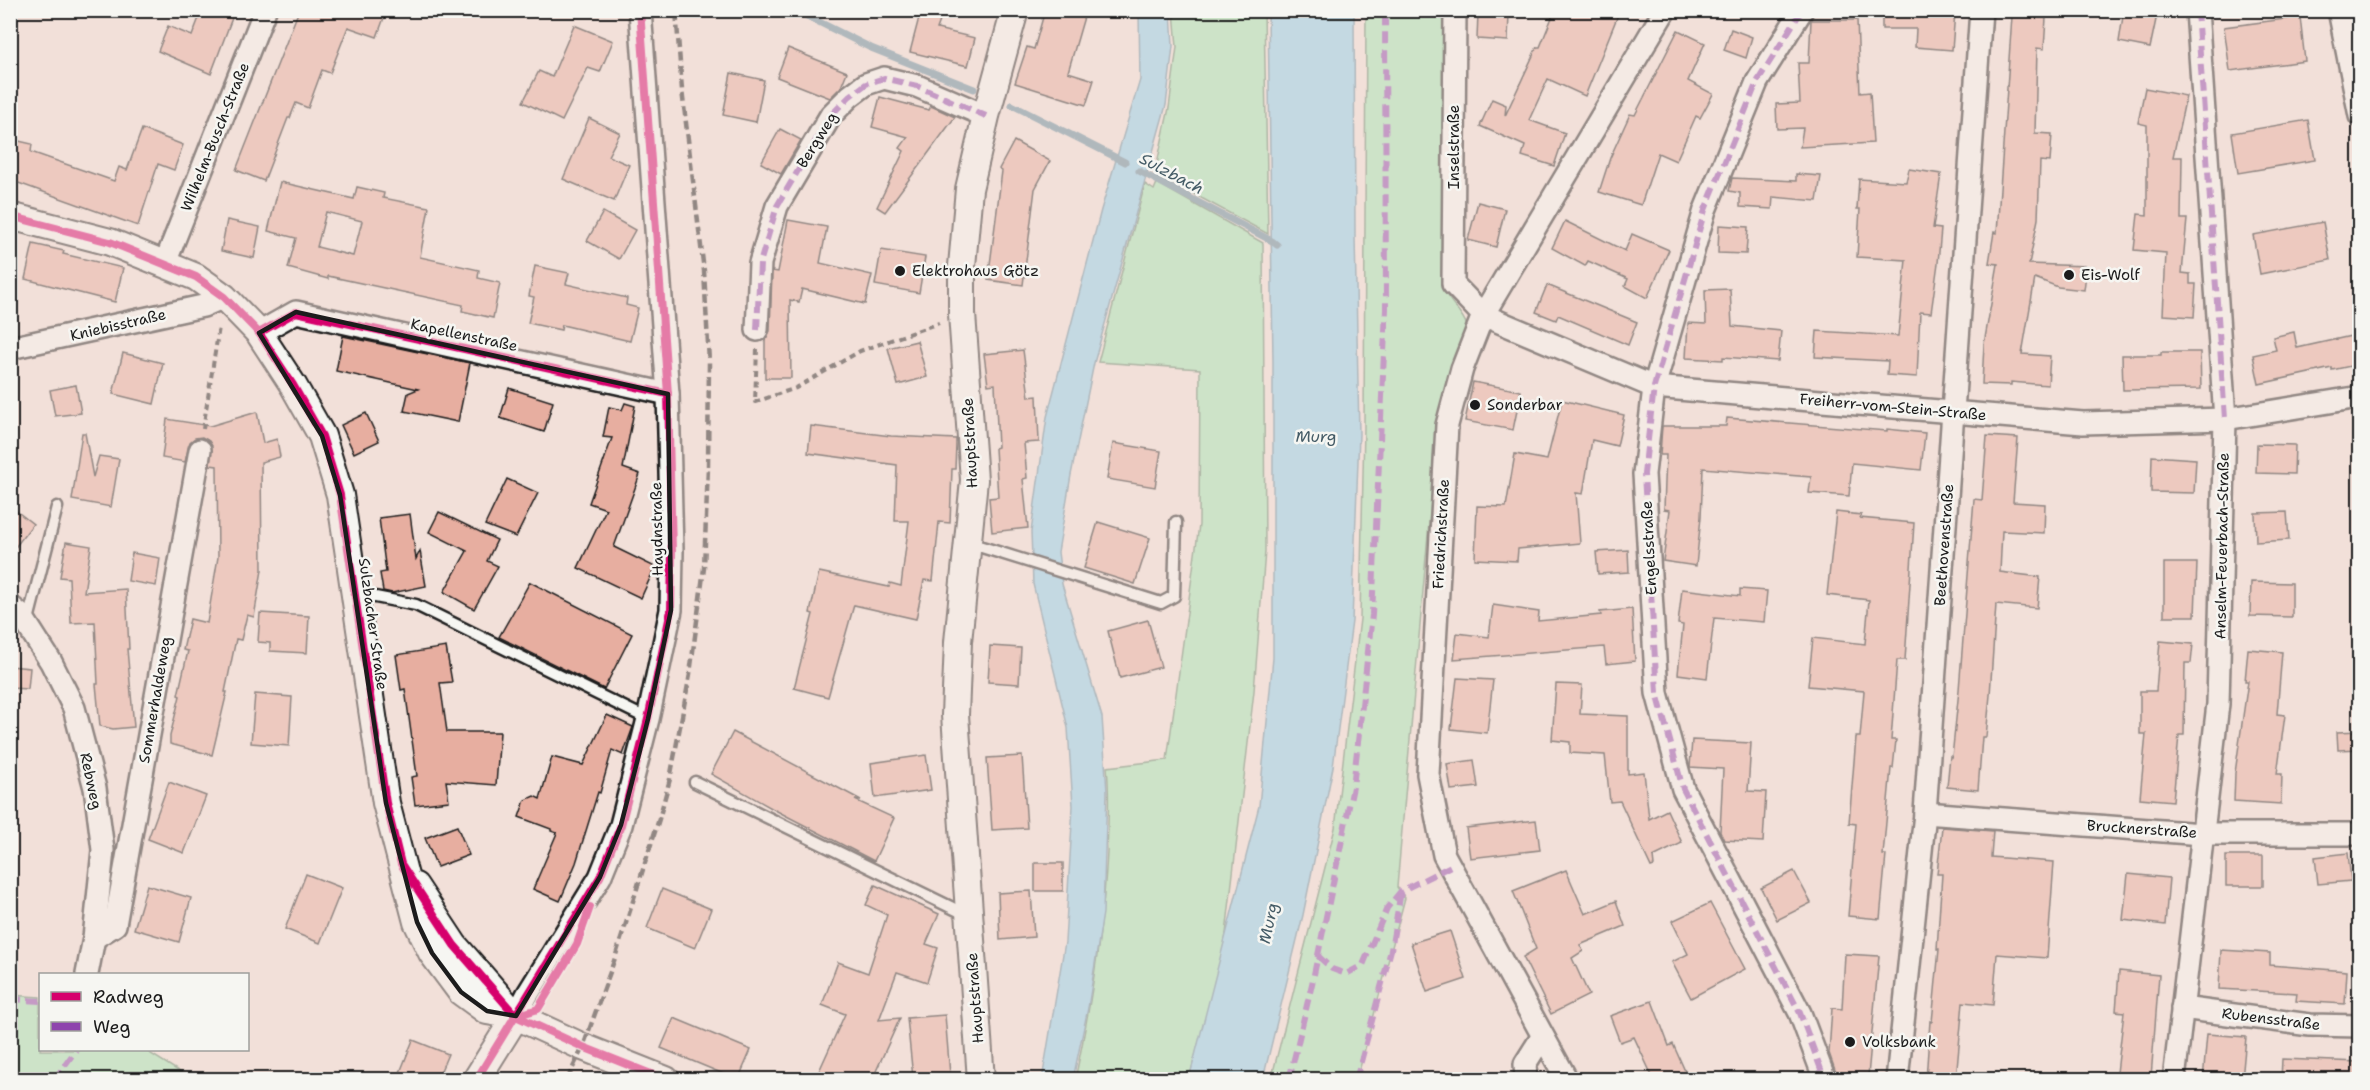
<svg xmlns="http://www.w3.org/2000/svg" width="2370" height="1090" font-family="'Shantell Sans',sans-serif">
  <rect width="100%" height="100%" fill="#f2e0d9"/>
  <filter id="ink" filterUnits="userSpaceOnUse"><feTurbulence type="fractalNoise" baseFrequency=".0167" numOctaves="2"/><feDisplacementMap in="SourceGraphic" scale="12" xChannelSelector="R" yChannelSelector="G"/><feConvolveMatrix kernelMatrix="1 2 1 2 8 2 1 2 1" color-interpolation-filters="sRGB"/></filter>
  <g filter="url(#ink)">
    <g fill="#a0e7b4" stroke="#5e8268" stroke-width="1.5">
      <path d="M1174 11H1264L1268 234 1155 173 1169 108 1177 47Z"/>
      <path d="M1366 11H1444V290C1450 304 1462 311 1467 326L1451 370 1438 420 1397 887 1405 898 1357 1079 1271 1080 1335 828 1360 619 1364 428Z"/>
      <path d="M1157 183 1263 243 1265 551 1254 691 1224 951 1189 1079 1075 1080C1091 1004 1103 930 1107 853 1108 824 1110 796 1107 767L1167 760 1199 525 1200 369 1098 362 1145 184 1154 190Z"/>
      <path d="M10 995 40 997V1050H145L191 1079H11Z"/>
    </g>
    <g fill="#8dd0ee" stroke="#60889a" stroke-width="1.5">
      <path d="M1139 11H1171L1173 46 1166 105 1094 363 1071 475 1058 552 1062 584 1102 717 1107 792 1103 913 1088 1008 1073 1079 1042 1080 1065 942 1073 806 1068 728 1033 584 1031 532 1047 417 1101 210 1140 80Z"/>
      <path d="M1268 11H1354L1355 236 1359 434 1352 621 1333 767 1303 915 1263 1079H1189L1259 806 1273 658V361Z"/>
    </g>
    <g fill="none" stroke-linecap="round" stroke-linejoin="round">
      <g stroke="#60889a" stroke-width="7">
        <path d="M795 10 871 48 974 89"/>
        <path d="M1012 105 1125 162"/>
        <path d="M1139 171 1272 241 1277 245"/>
      </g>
    </g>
    <g fill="#e7aea0" stroke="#1c1c1c" stroke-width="1.5" fill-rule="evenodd">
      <path d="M202 10H235L211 74 158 51 168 26 192 36Z"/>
      <path d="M299 10H373L385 15 377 37 348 27 330 73 322 70 308 108 296 103 290 118H288L264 181 236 170Z"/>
      <path d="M921 10H944L937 29 975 38 968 66 910 52Z"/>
      <path d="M1045 10H1086L1068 72 1094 80 1086 105 1015 83 1027 47 1034 49Z"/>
      <path d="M1555 10H1620L1585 96 1548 79 1529 120 1565 133 1554 166 1522 156 1525 146 1480 126 1492 99 1506 105 1505 116 1537 47H1540Z"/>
      <path d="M1882 10 1955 12 1952 50 1915 47 1916 29H1882Z"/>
      <path d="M2124 10H2158L2150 48 2119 42Z"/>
      <path d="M1478 13 1509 14 1508 41 1477 39Z"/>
      <path d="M2012 16 2046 18 2044 49 2037 48 2035 133 2052 134 2050 162 2040 161 2038 219 2029 264 2087 266 2084 290 2058 287 2035 278 2022 354 2050 356 2048 385 2011 382V385L1982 384 1984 344 1998 264 1989 263 1994 232 1997 233Z"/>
      <path d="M2300 17 2305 61 2230 71 2224 27Z"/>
      <path d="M1811 20H1857L1860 93 1870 92 1873 143 1800 147 1803 128 1777 129 1776 104 1800 103 1798 63H1809Z"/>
      <path d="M574 25 613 41 600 72 588 68 562 121 523 102 539 71 552 77Z"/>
      <path d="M1731 29 1752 37 1746 58 1724 50Z"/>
      <path d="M1678 30 1705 43 1688 81 1713 94 1700 118 1696 116 1676 161 1658 153 1641 205 1599 192 1610 158 1630 114 1635 115Z"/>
      <path d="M788 48 847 72 841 87 830 98 777 77Z"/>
      <path d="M731 73 764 80 756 122 723 115Z"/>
      <path d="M2145 88 2186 96 2173 157H2182L2181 219H2187L2182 273 2190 274V284H2196L2194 317 2163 315 2166 253 2134 250 2138 214 2147 215V125L2138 123Z"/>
      <path d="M880 97 929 110 931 106 955 117 885 212 877 207 904 151 900 148 908 137 872 127Z"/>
      <path d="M589 118 620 133 608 156 629 165 614 201 563 179Z"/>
      <path d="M2308 120 2315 160 2238 173 2232 133Z"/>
      <path d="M142 129 183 145 174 170 158 164 138 226 10 180V139L32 144 31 152 114 181 119 167 127 170Z"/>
      <path d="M780 129 801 140 781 174 761 163Z"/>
      <path d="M1014 141 1050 161 1035 189 1023 285 988 280 1002 171 999 169Z"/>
      <path d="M1909 169 1941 174 1933 228 1941 229 1938 263 1931 313 1920 312 1917 377 1887 375 1888 361 1815 357 1817 331 1898 336 1906 260 1857 257 1860 209H1857L1859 179 1906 182Z"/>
      <path d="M1796 174 1821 176 1817 201 1773 197 1772 209 1740 207V193L1729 191 1732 178 1796 181Z"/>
      <path d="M280 182 354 199 357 187 384 193 383 198 429 207 420 257 479 270 478 278 500 283 493 318 462 311 463 305 328 276V279L288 268 296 238 268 231ZM326 212 362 221 353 256 317 247Z"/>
      <path d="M1478 202 1505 209 1496 247 1468 240Z"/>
      <path d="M603 212 635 230 619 259 587 241Z"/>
      <path d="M227 220 260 227 254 258 221 251Z"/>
      <path d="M788 220 827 227 820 263 872 275 865 304 802 289 799 302 790 300 791 378H765V340L770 331 772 271 778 272Z"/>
      <path d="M1565 221 1625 251 1632 234 1669 250 1647 298 1625 286 1628 279 1588 261 1585 266 1552 248Z"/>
      <path d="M2323 222 2330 260 2260 274 2253 235Z"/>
      <path d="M1719 225 1748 227 1746 254 1718 253Z"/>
      <path d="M33 244 64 251 63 254 123 268 115 302 25 279Z"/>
      <path d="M881 250 925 257 919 293 875 285Z"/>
      <path d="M535 266 569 273 566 284 627 298 626 305 638 308 630 341 562 325 561 330 528 323 534 297 529 296Z"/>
      <path d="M1547 285 1637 322 1628 345 1558 315 1556 320 1536 312Z"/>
      <path d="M1730 289 1732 326 1781 331 1778 361 1723 357V360L1686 358 1688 323 1706 324 1705 290Z"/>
      <path d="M2294 332 2297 348 2360 334V364L2332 370V368L2259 384 2253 355 2276 350 2273 337Z"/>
      <path d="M343 336 470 363 458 422 404 411 408 393 418 389 336 371Z"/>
      <path d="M917 341 927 377 898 385 888 348Z"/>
      <path d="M1023 350 1029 397 1037 396 1039 442 1024 443 1027 478 1023 479 1028 528 992 532 989 498 998 497 995 448 998 447 995 384 988 385 984 354Z"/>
      <path d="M2161 352H2200L2201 389 2123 390 2122 355H2161Z"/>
      <path d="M123 353 163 363 154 404 113 394Z"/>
      <path d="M1473 382 1521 391 1513 430 1465 421Z"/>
      <path d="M76 385 81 413 55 416 50 390Z"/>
      <path d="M509 388 553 402 544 432 500 418Z"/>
      <path d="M1562 400 1624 415 1617 446 1592 440 1583 494 1576 493 1580 543 1518 549 1517 561 1475 559 1477 506 1506 507 1515 454 1547 460Z"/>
      <path d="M625 403 635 406 623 468 640 474 614 547 655 567 641 598 578 568 606 509 589 503 612 438 603 437 609 407 622 410Z"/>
      <path d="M257 412 263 443 277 439 280 457 261 462 262 570 254 617 247 615 241 640 236 639 225 692H227L212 755 170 744V736L180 696 178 695 188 651 183 650 190 619 207 623 218 557 217 466 210 465 212 446 209 441 202 437 195 438 190 442 185 462 162 458 167 419 210 426Z"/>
      <path d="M366 413 379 441 354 453 341 425Z"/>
      <path d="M1727 418 1887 431V429L1925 433 1921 470 1852 463 1849 496 1809 493 1811 477 1703 468 1701 517 1696 566 1663 561 1670 510 1664 509 1666 455H1660L1662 426H1726Z"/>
      <path d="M811 426 891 436 956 439V444L955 469H952L950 523 939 522 933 581 924 580 916 619 854 605 828 697 794 688 813 614 810 613 819 572 889 587 890 583 901 586 909 521H895L897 465 808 453Z"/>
      <path d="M82 433H85L93 477 99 456 119 459 111 507 72 500Z"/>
      <path d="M1987 436 2018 438 2013 502 2045 504 2044 533 2002 531 2000 572 2040 577 2037 608 1996 604 1990 695 1986 737H1982L1978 790 1947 787 1950 756 1952 757 1959 690 1974 499 1982 500Z"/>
      <path d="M1113 443 1161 451 1155 487 1107 479Z"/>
      <path d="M2257 444 2295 445 2294 474 2256 473Z"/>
      <path d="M2152 456 2196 459 2194 493 2151 492Z"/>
      <path d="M507 479 538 493 516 537 485 525Z"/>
      <path d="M10 506 33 524 10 554Z"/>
      <path d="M439 512 497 540 487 561 498 566 474 609 444 592 467 551 429 532Z"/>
      <path d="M1836 512 1861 515 1860 518 1914 523 1905 660H1897L1891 740H1896L1893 768H1891L1883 855H1886L1880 919 1848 916 1856 824 1849 823 1856 737H1860L1864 691 1808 686 1813 638 1865 644 1869 600 1827 595Z"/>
      <path d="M2287 512 2289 540 2256 542 2255 513Z"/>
      <path d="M410 514 416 559 420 551 426 586 392 593 383 591 380 573 386 572 379 518Z"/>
      <path d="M1098 522 1150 538 1135 584 1084 568Z"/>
      <path d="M66 542 91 546 84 592 126 589 129 649H127L134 727 113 729 100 726 96 684H98L95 622 71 623 69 578 60 577Z"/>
      <path d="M1628 550 1629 572 1598 574 1596 552Z"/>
      <path d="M132 553 160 558 156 586 128 581Z"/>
      <path d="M2164 563H2197L2195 616H2164Z"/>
      <path d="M530 582 632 634 604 689 499 637Z"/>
      <path d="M2251 582 2292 583V617L2250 616Z"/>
      <path d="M1682 589 1740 596V589L1767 591 1764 622 1714 618 1707 678 1678 674 1683 625 1678 624Z"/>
      <path d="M1493 605 1539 612 1538 621 1601 615 1600 612 1632 609 1635 661 1606 664 1604 647 1454 659 1457 633 1489 637Z"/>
      <path d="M260 613 309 616 307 653 270 651V643L258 642Z"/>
      <path d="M1148 620 1161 667 1120 678 1108 631Z"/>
      <path d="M2160 641 2193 644 2191 663H2185L2184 735H2179L2173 801 2140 798 2146 734H2140V691H2156Z"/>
      <path d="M990 646 1021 648 1019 684 988 682Z"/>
      <path d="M446 647 452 682 440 683 447 732H500L496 785 446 781 449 801 415 805 411 777 417 776 405 689 401 690 396 655Z"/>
      <path d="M2248 649 2282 652 2277 714 2285 715 2277 774H2282L2281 804 2234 801 2235 773 2248 681H2245Z"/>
      <path d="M10 666 30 668 28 689 10 688Z"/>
      <path d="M1457 678 1493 680 1487 733 1451 729Z"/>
      <path d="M1556 684 1582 685 1580 714 1628 716V774L1644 772 1649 819 1667 810 1682 843 1653 857 1654 866 1651 867 1620 801 1610 802 1605 755 1570 753V742L1552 740Z"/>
      <path d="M255 694 292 697 289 746 251 743Z"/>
      <path d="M607 715 633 727 623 755 612 750 600 793 598 792 576 863 560 901 533 889 557 833 551 831V829L519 817 525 800 534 796 540 799 552 757 583 765Z"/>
      <path d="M2360 731V749L2338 750 2337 732Z"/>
      <path d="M733 732 861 800H855L894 818 874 861 775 810 711 774Z"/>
      <path d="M1692 740 1751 743 1748 791 1766 792 1763 842 1724 840 1720 832 1723 769 1690 767Z"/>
      <path d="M926 755 931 790 875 798 871 763Z"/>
      <path d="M1022 756 1027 828 992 830 987 758Z"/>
      <path d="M1474 760 1478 787 1451 790 1447 764Z"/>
      <path d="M169 782 206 796 184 853 148 839Z"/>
      <path d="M1536 820 1540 850 1470 858 1466 828Z"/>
      <path d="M457 826 469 855 437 867 425 838Z"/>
      <path d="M1942 827 1993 831 1991 857 2054 862 2047 958 1997 954 1993 1005 1963 1002 1956 1080H1926L1930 1021 1932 1022 1939 949H1937L1942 874H1937Z"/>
      <path d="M2348 853 2351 881 2318 884 2315 857Z"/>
      <rect x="2226" y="856" width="37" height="30"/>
      <rect x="1035" y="863" width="28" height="28"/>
      <path d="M1566 870 1585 914 1616 901 1625 926 1580 945 1583 951 1572 958 1589 995 1551 1014 1523 957 1536 949 1513 891Z"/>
      <path d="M1794 871 1811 903 1777 920 1761 888Z"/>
      <path d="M306 874 342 888 320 943 285 929Z"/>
      <path d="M2128 874 2169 878 2165 925 2123 920Z"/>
      <path d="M147 885 191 898 179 942 134 929Z"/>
      <path d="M875 885 939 914 926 944 938 948 927 982 897 972 879 1020 900 1018 872 1080H815L845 1014 822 1005 838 962 868 973 887 915 866 905Z"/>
      <path d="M662 889 711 909 695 948 647 928Z"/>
      <path d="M1031 891 1034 937 1000 940 998 893Z"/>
      <path d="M1710 903 1745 969 1691 998 1672 962 1688 954 1672 921Z"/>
      <path d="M1450 931 1466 979 1427 992 1411 943Z"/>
      <path d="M2221 950 2270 953V965L2347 971 2345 1004 2296 1001 2297 993 2219 989Z"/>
      <path d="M1845 954 1879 956 1868 1076 1836 1073 1829 1053 1832 1008 1842 1009Z"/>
      <path d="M2119 971 2159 975 2151 1077 2117 1073 2124 1012 2116 1011Z"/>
      <path d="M1652 1001 1669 1046 1673 1044 1689 1080H1654L1634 1037 1620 1042 1610 1016Z"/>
      <path d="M945 1015 950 1075 913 1078 907 1018Z"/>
      <path d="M674 1018 751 1050 738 1080 661 1048Z"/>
      <path d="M2207 1034 2246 1037 2242 1080H2203Z"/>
      <path d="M413 1040 448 1054 437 1080H397Z"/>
      <path d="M2282 1059 2360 1062V1080H2281Z"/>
    </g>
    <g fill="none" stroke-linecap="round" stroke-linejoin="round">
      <defs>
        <g id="service">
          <path d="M969 543 1161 603 1174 596 1176 522"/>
          <path d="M355 593 416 605 648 719"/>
          <path d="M27 624 57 507"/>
          <path d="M695 782 969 916"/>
        </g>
        <g id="minor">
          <path d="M1455 10 1453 284 1483 315 1654 387 2083 423 2225 419 2360 397"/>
          <path d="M1802 10 1757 82 1705 210 1654 387 1644 474 1657 693 1683 789 1800 1013 1825 1080"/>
          <path d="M2339 10 2360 116"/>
          <path d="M165 263 265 10"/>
          <path d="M757 330 760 263 777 206 831 115 850 96 866 84 884 78 917 86 986 116"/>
          <path d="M259 333 296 312 668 394"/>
          <path d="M10 348 203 306 224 297"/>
          <path d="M10 606 21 615 51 662 74 708 95 788 103 850 94 938 87 974"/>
          <path d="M1925 813 2202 834H2360"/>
          <path d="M94 938 115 925 200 450"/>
          <path d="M2182 1008 2310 1025 2360 1026"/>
          <path d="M516 1016 527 995 600 877 621 825 648 719 671 610 672 551 668 394 640 10"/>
          <path d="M1526 1080 1525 1064 1542 1037"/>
          <path d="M1567 1080 1444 855 1428 774 1447 425 1462 369 1483 315 1665 10"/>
          <path d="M1897 1080 1925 813 1981 10"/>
          <path d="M2174 1080 2218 704 2225 419 2197 10"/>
        </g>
        <g id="tertiary">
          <path d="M10 216 110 242 196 277 224 297 259 333 293 385 322 436 340 495 386 803 417 922 432 953 461 992 487 1011 516 1016 583 1047 666 1080"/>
          <path d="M415 886 454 945 516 1016"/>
          <path d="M476 1080 516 1016"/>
          <path d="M981 1080 955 715 958 642 974 480 962 314V266L969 189 986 116 1015 10"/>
        </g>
      </defs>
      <use href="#service" stroke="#1c1c1c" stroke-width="15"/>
      <use href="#minor" stroke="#1c1c1c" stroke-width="26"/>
      <use href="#tertiary" stroke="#1c1c1c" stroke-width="30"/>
      <g stroke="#1c1c1c" stroke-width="4" stroke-dasharray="6 4.5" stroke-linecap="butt">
        <path d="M757 349 755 402 796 388 860 351 939 323"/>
        <path d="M203 429 219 327"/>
      </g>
      <use href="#service" stroke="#f6f6f2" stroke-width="10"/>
      <use href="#minor" stroke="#f6f6f2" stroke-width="21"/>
      <use href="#tertiary" stroke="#f6f6f2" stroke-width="26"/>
      <path stroke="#1c1c1c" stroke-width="4.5" stroke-dasharray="9 4.5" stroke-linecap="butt" d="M567 1080 583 1047 615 958 659 819 670 779 690 674 704 568 708 467 709 362 704 271 682 90 676 10"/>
      <g stroke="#8e44ad" stroke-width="6" stroke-dasharray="12 6" stroke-linecap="butt">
        <path d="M1802 10 1757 82 1705 210 1654 387 1644 474 1657 693 1683 789 1800 1013 1825 1080"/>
        <path d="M2197 10 2225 419"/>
        <path d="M757 330 760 263 777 206 831 115 850 96 866 84 884 78 917 86 986 116"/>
        <path d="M1318 956 1332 969 1346 974 1363 965 1387 908 1401 891 1451 866"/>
        <path d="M10 999 40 1001"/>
        <path d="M54 1080 76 1050"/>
        <path d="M1289 1080 1312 984 1353 787 1372 615 1386 309 1385 10"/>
        <path d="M1356 1080 1391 950 1401 891"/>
      </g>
      <defs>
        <g id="cycleway">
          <path d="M10 216 110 242 196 277 224 297 259 333 293 385 322 436 340 495 386 803 401 864 454 945 516 1016 583 1047 666 1080"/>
          <path d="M259 333 296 312 668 394"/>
          <path d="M516 1016 538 1009 577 944 590 907"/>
          <path d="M476 1080 600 877 621 825 648 719 671 610 672 551 668 394 640 10"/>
        </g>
      </defs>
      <use href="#cycleway" stroke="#f6f6f2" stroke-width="11"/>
      <use href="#cycleway" stroke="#d6006c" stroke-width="8"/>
    </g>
  </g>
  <path d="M0 0H2370V1090H0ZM296 312 668 394 671 610 648 719 621 825 600 877 516 1016 487 1011 461 992 432 953 417 922 386 803 340 495 322 436 259 333Z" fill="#f2e0d9" fill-opacity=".55" fill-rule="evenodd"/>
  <path fill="none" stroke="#1c1c1c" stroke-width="4.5" stroke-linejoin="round" d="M296 312 668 394 671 610 648 719 621 825 600 877 516 1016 487 1011 461 992 432 953 417 922 386 803 340 495 322 436 259 333Z"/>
  <g fill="#1c1c1c" stroke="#f6f6f2" stroke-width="2">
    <circle cx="900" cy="271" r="6"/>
    <circle cx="2069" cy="275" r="6"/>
    <circle cx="1475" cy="405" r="6"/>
    <circle cx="1850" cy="1042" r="6"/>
  </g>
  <g text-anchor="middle" stroke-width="5" stroke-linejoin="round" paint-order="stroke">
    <g font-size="15" fill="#1c1c1c" stroke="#f6f6f2">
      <text transform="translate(215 137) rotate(-68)" y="5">Wilhelm-Busch-Straße</text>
      <text transform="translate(817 140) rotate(-58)" y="5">Bergweg</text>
      <text transform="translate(1454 147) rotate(-90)" y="5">Inselstraße</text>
      <text transform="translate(118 325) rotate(-13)" y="5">Kniebisstraße</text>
      <text transform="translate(464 335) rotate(12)" y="5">Kapellenstraße</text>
      <text transform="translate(1893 407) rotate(5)" y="5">Freiherr-vom-Stein-Straße</text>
      <text transform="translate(970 443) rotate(-93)" y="5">Hauptstraße</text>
      <text transform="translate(657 529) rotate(-91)" y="5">Haydnstraße</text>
      <text transform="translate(1441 534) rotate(-87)" y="5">Friedrichstraße</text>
      <text transform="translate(1944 545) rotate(-86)" y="5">Beethovenstraße</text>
      <text transform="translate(2222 546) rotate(-89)" y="5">Anselm-Feuerbach-Straße</text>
      <text transform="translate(1649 548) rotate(-93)" y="5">Engelsstraße</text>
      <text transform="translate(373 624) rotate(82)" y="5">Sulzbacher Straße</text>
      <text transform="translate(155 700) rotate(-80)" y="5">Sommerhaldeweg</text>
      <text transform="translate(91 781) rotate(78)" y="5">Rebweg</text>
      <text transform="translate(2142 829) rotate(4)" y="5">Brucknerstraße</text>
      <text transform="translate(975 998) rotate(-94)" y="5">Hauptstraße</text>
      <text transform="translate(2271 1019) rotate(7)" y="5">Rubensstraße</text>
    </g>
    <g font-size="15" fill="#1c1c1c" stroke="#f6f6f2" text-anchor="start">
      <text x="912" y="276">Elektrohaus Götz</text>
      <text x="2081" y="280">Eis-Wolf</text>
      <text x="1487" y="410">Sonderbar</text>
      <text x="1862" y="1047">Volksbank</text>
    </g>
    <g font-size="16" font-style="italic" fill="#445b66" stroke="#f6f6f2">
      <text transform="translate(1172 173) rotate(28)" y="6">Sulzbach</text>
      <text x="1316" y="442">Murg</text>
      <text transform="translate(1268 923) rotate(-78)" y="6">Murg</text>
    </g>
  </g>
  <rect width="2370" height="1090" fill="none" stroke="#f6f6f2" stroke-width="36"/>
  <rect x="18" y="18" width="2334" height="1054" fill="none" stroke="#1c1c1c" stroke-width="2" filter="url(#ink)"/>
  <rect x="39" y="973" width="210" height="78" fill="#f6f6f2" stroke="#9f9f9c" stroke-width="1.5"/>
  <rect x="51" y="992" width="30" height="9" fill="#d6006c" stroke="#9f9f9c" stroke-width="1.5"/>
  <text x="93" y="1003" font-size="18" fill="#1c1c1c">Radweg</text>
  <rect x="51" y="1022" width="30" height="9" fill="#8e44ad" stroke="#9f9f9c" stroke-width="1.5"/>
  <text x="93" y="1033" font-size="18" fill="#1c1c1c">Weg</text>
</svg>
